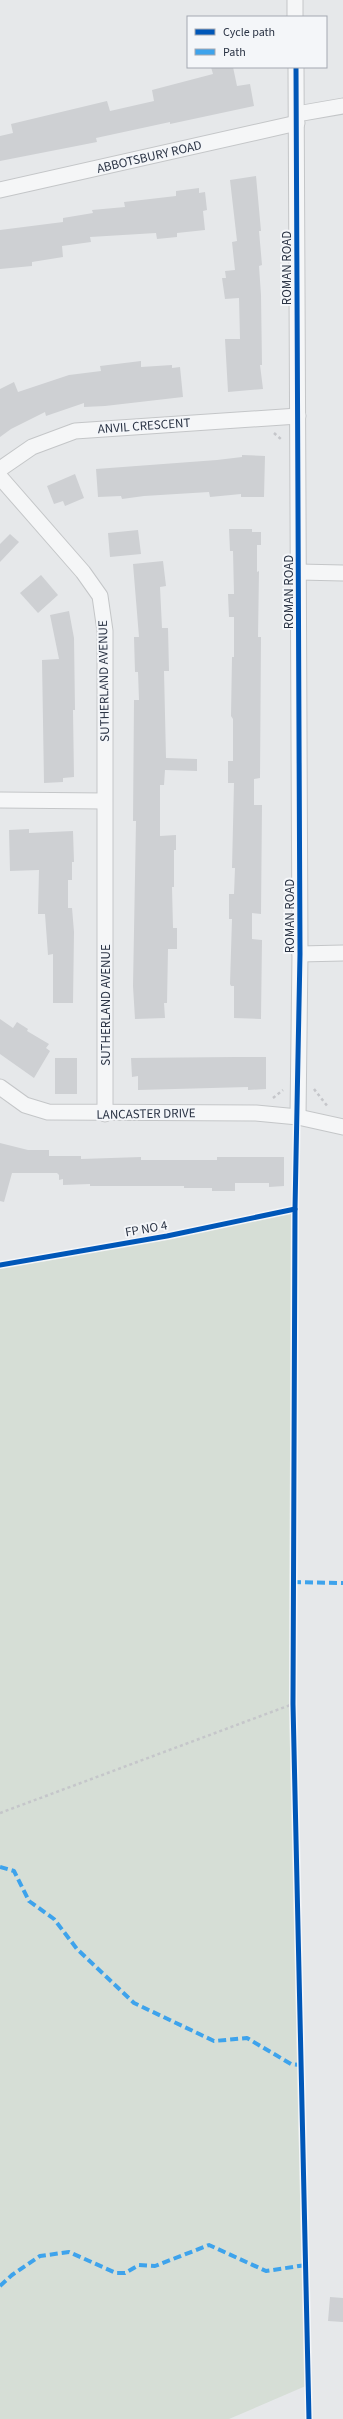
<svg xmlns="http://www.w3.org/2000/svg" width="343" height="2419" font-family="'Source Sans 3',sans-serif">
  <rect width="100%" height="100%" fill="#e6e8ea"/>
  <path fill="#d6ded6" d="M295 1209 293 1704 308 2385 229 2419H0V1265L167 1236Z"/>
  <g fill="#ced0d3">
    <path d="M211 67H233L237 86 250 84 254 106 170 124V122L96 138 97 142 0 161V136L13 133 11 124 107 101 110 111 154 101 152 90 213 74Z"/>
    <path d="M256 176 261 231H259L262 265 259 266 261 295 262 365H260L263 389 228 392 225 339H240L239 298 225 299 222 278H226L225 271 235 270 232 242 237 241 230 180Z"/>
    <path d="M199 188V193L205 192 207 210 203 211 205 230 177 233V237L157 239 156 233 90 237 91 242 62 246 63 257 32 262V266L0 269V230L63 222V218L93 213 92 210 125 207 124 202 176 196V191Z"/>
    <path d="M141 361V367L172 365V368L180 367 183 397 105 406 84 407V403L46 416 45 412 11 429 0 437V389L14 382 18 392 69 375 101 371 100 366Z"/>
    <path d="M242 455 265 456 264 497H241V494L210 497 209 492 144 496 122 499 121 496 98 497 96 469 217 460 242 457Z"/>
    <path d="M75 474 84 498 65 506 63 501 54 504 47 486Z"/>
    <path d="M229 529H252V532H261V545H257V572L259 571 258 637H261L260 778 254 779V805H262L261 914 252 913V939L262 940 261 1019 234 1018V986H231L230 984 232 919H229V894H234L235 868H232L234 783H228V761H233V719L231 716 232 657H234V617H229L228 594H234L233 551H230Z"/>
    <path d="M138 530 141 554 110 557 108 533Z"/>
    <path d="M10 534 19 542 0 562V544Z"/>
    <path d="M163 561 166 586 160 587 162 628H168L169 671H164L166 758 197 759V771L165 770 164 785H160V836L176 835V850H174V887H172L173 928H177V949H168L167 1003H164L165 1018 135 1019 133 986 136 821H133L134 700H139L138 672H135L134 637H139L133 564Z"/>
    <path d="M41 575 58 595 38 613 20 593Z"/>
    <path d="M69 611 74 638 75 710H73L74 777 63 778V782L44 783 42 660 59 659 50 615Z"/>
    <path d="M29 829V833L73 831 74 862H72V880H68V908H72L74 932 73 1003H53V954L48 955 45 914H38L39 870 10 871 9 830Z"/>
    <path d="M0 1019 13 1028 17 1022 28 1029 27 1031 49 1044 46 1048 50 1051 34 1078 0 1054Z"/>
    <path d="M234 1057H266V1089L248 1090V1087L138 1090V1076L132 1077 131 1058Z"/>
    <rect x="55" y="1058" width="22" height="36"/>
    <path d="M0 1143 28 1150H49V1156H81V1159L141 1157V1160H217V1157H284V1186L269 1187V1183H235V1191H212V1188H184V1186H90V1184L63 1185V1179L59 1180V1175L57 1173H12L4 1202 0 1201Z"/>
    <path d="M330 2297 343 2298V2322L328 2321Z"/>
  </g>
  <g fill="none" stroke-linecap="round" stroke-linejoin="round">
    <defs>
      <g id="minor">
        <path d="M295 0V17"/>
        <path d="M296 67 300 954 298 1117"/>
        <path d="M297 114 343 106"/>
        <path d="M0 190 297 123"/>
        <path d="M0 469 32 447 75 431 298 416"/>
        <path d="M0 477 83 572 100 596 105 631V1114"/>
        <path d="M299 572 343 573"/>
        <path d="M0 800 104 801"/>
        <path d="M300 954 343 953"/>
        <path d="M0 1087 25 1105 48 1112 256 1113 298 1117 343 1127"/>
      </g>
    </defs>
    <use href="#minor" stroke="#c4c6c8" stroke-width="17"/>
    <g stroke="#c5c6ca" stroke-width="2.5" stroke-dasharray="3 3" stroke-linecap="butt">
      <path d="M274 433 282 440"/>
      <path d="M314 1089 328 1107"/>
      <path d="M273 1098 283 1090"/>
      <path d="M0 1813 293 1704"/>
    </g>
    <use href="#minor" stroke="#f5f6f7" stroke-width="15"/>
    <g stroke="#3ea3ec" stroke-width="4" stroke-dasharray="8 4" stroke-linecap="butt">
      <path d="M293 1582 343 1583"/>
      <path d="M0 1867 14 1871 29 1901 54 1919 77 1949 134 2003 214 2041 247 2038 291 2064 301 2065"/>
      <path d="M0 2286 12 2275 40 2256 69 2252 116 2273H125L139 2265 155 2266 209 2245 266 2271 306 2265"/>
    </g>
    <defs>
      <g id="cycleway">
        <path d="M296 67 300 954 295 1209 293 1704 309 2419"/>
        <path d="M0 1265 167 1236 295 1209"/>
      </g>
    </defs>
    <use href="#cycleway" stroke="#f4f6f9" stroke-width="8"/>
    <use href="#cycleway" stroke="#0057b8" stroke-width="5"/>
  </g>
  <g text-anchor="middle" stroke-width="4" stroke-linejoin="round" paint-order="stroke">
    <g font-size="13" fill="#2b3445" stroke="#f4f6f9">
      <text transform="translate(149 156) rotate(-13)" y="5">ABBOTSBURY ROAD</text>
      <text transform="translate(286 268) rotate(-90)" y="5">ROMAN ROAD</text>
      <text transform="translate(144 425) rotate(-4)" y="5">ANVIL CRESCENT</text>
      <text transform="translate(288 592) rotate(-90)" y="5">ROMAN ROAD</text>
      <text transform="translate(103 681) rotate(-91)" y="5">SUTHERLAND AVENUE</text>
      <text transform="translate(289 916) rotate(-90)" y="5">ROMAN ROAD</text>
      <text transform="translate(105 1005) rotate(-90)" y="5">SUTHERLAND AVENUE</text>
      <text transform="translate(146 1113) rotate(-1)" y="5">LANCASTER DRIVE</text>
      <text transform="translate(146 1228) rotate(-10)" y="5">FP NO 4</text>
    </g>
  </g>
  <rect x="187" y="16" width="140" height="52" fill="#f4f6f9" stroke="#a4a8b1"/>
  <rect x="195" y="29" width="20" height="6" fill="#0057b8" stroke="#a4a8b1"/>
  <text x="223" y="36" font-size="12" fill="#2b3445">Cycle path</text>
  <rect x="195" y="49" width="20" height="6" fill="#3ea3ec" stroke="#a4a8b1"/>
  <text x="223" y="56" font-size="12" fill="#2b3445">Path</text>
</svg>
